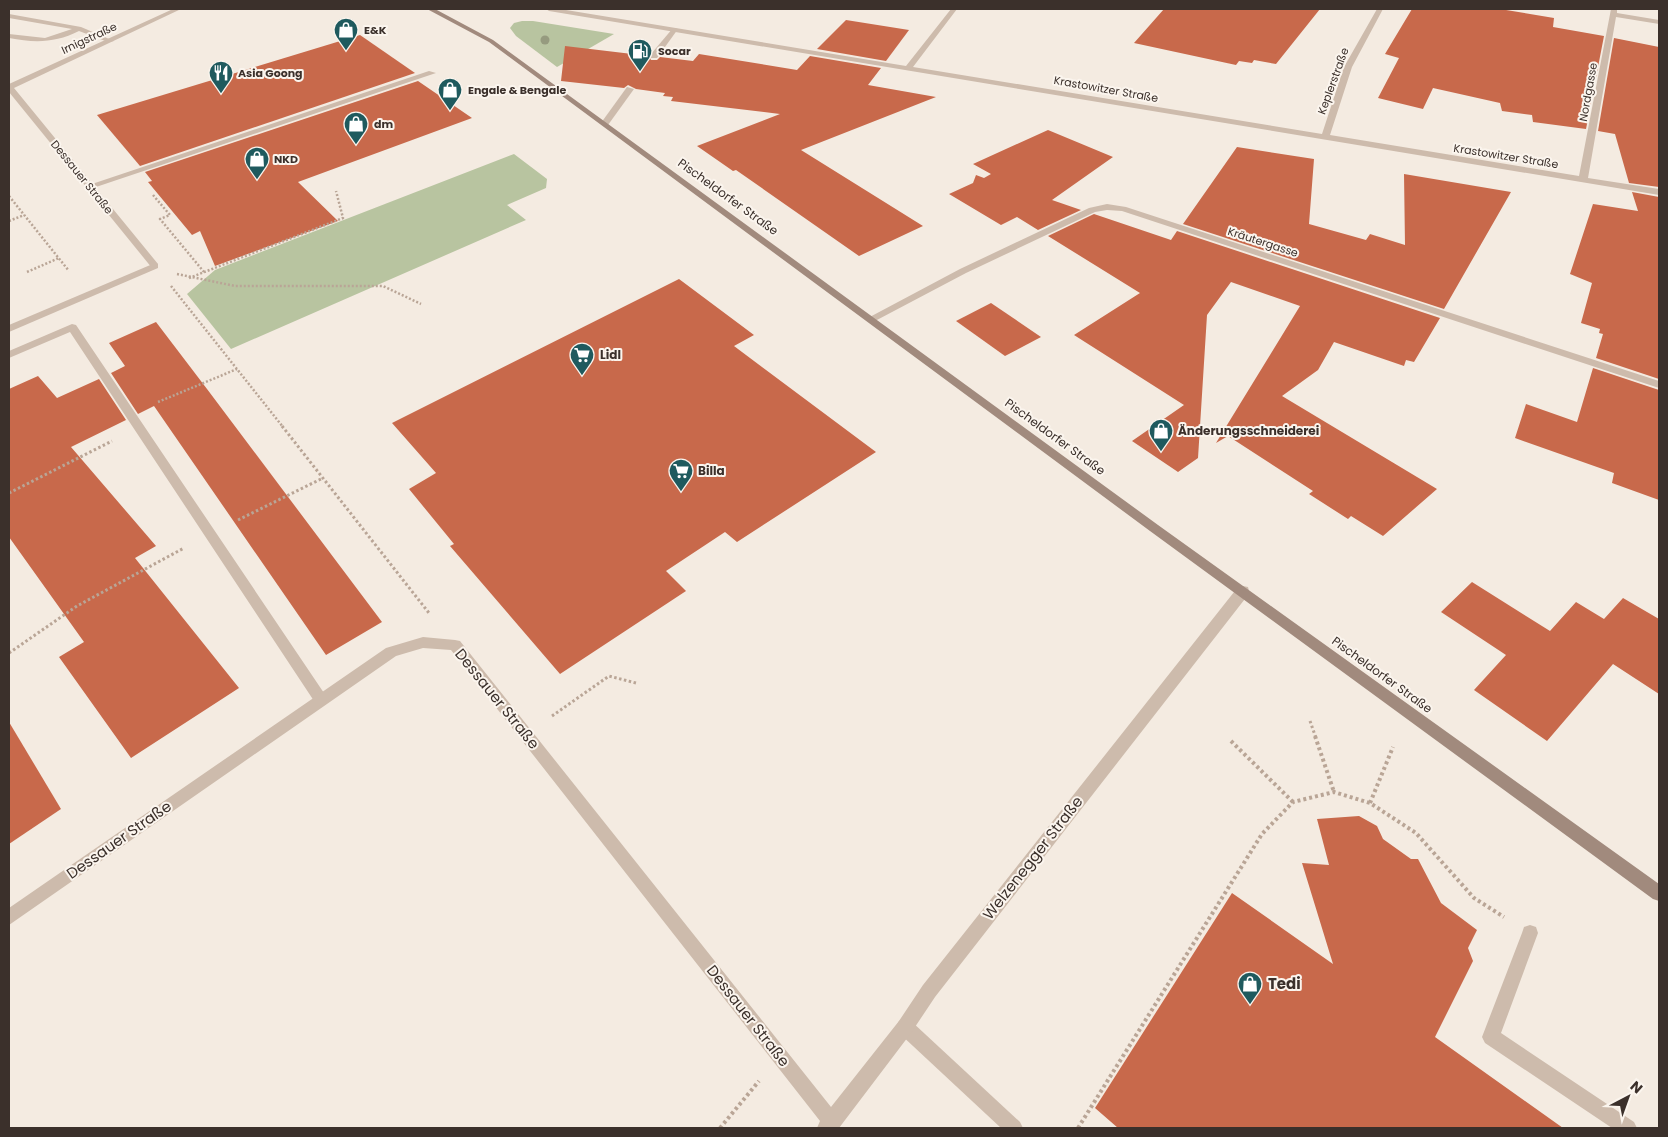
<svg xmlns="http://www.w3.org/2000/svg" width="1668" height="1137" font-family="Poppins,sans-serif">
  <rect width="100%" height="100%" fill="#f4ebe1"/>
  <g fill="#b8c4a0">
    <path d="M522 21H533L614 34 557 67 516 36 510 28 514 23Z"/>
    <path d="M514 154 547 179 546 188 507 205 526 220 231 349 187 294 215 270Z"/>
  </g>
  <g fill="#c8694b">
    <path d="M1164 9H1320L1276 64 1254 60 1252 63 1239 61 1236 65 1134 43Z"/>
    <path d="M1412 9H1500L1554 18 1553 27 1604 36 1586 129 1533 122 1532 115 1502 111 1500 103 1433 88 1423 109 1378 98 1399 58 1385 54Z"/>
    <path d="M846 20 909 30 886 61 817 49Z"/>
    <path d="M360 35 415 73 140 166 97 115Z"/>
    <path d="M1614 38 1659 47V187L1629 183 1615 134 1598 131Z"/>
    <path d="M565 46 649 56 651 60H657L660 57 693 61 699 54 797 70 810 56 881 68 868 85 936 97 801 150 923 226 859 256 736 170 733 171 697 146 780 114 671 101 673 97 663 96 665 93 636 89 628 85 624 88 561 81Z"/>
    <path d="M418 81 472 118 298 182 338 221 215 266 200 231 192 235 148 182 152 181 145 172Z"/>
    <path d="M1048 130 1113 157 1052 200 1081 210 1038 230 1017 217 1001 225 949 194 973 183 976 175 984 178 991 174 973 164Z"/>
    <path d="M1237 147 1314 159 1309 224 1366 240 1370 234 1405 245 1404 174 1511 192 1444 309 1183 224Z"/>
    <path d="M1632 192 1659 197V379L1596 358 1603 334 1599 333 1600 329 1581 323 1592 283 1570 274 1593 204 1638 211Z"/>
    <path d="M1094 214 1171 240 1177 231 1440 318 1414 362 1406 360 1404 366 1334 342 1318 370 1282 396 1437 489 1383 536 1351 516 1348 519 1309 494 1313 491 1228 436 1216 443 1300 306 1231 282 1207 315 1198 458 1178 472 1132 441 1184 405 1074 335 1140 293 1048 236Z"/>
    <path d="M679 279 754 335 734 346 876 452 737 542 725 532 666 571 686 591 560 674 450 546 454 544 409 489 436 473 392 423Z"/>
    <path d="M991 303 1041 337 1005 356 956 321Z"/>
    <path d="M156 322 207 389 382 622 326 655 154 406 138 414 111 373 125 366 109 343Z"/>
    <path d="M1593 368 1659 390V500L1612 483 1614 473 1515 438 1526 404 1577 422Z"/>
    <path d="M38 376 57 398 99 379 126 420 71 447 156 546 135 558 239 688 131 758 59 657 84 642 9 537V389Z"/>
    <path d="M1472 582 1550 631 1576 602 1604 619 1623 598 1659 619V694L1613 664 1547 741 1474 690 1506 655 1441 612Z"/>
    <path d="M9 722 61 809 9 844Z"/>
    <path d="M1359 816 1377 826 1383 839 1411 859H1418L1441 903 1477 930 1468 948 1473 961 1435 1037 1563 1128H1118L1095 1108 1232 893 1333 964 1302 863 1329 865 1317 819Z"/>
  </g>
  <g fill="none" stroke-linecap="round" stroke-linejoin="round">
    <g stroke="#b9a596" stroke-width="2.5" stroke-dasharray="2 2" stroke-linecap="butt">
      <path d="M153 195 170 215 160 219 204 272"/>
      <path d="M9 196 69 271"/>
      <path d="M9 221 24 215"/>
      <path d="M27 272 59 258"/>
      <path d="M177 274 235 286H383L421 304"/>
      <path d="M189 278 343 218 336 191"/>
      <path d="M171 286 283 427"/>
      <path d="M158 402 237 369"/>
    </g>
    <g stroke="#b9a596" stroke-width="3" stroke-dasharray="2.5 2.5" stroke-linecap="butt">
      <path d="M282 426 429 613"/>
      <path d="M9 493 112 441"/>
      <path d="M238 520 323 478"/>
      <path d="M9 653 77 606 184 548"/>
      <path d="M552 716 609 676 636 683"/>
      <path d="M1310 721 1316 738"/>
    </g>
    <g stroke="#b9a596" stroke-width="4" stroke-dasharray="3 3" stroke-linecap="butt">
      <path d="M1315 736 1334 792"/>
      <path d="M1231 741 1293 802"/>
      <path d="M1370 803 1393 747"/>
      <path d="M720 1128 759 1081"/>
      <path d="M1078 1128 1262 834 1293 802 1334 792 1370 803 1416 833 1474 898 1504 917"/>
    </g>
    <g fill="#cdbbac" fill-rule="evenodd">
      <path d="M9 14 81 27 114 41 108 42 79 31C55 43 35 43 9 38V34L45 38 72 29 9 18Z"/>
      <path d="M673 28 678 29 657 58H651V54Z"/>
      <path d="M429 71 436 73 93 188 86 186Z"/>
      <path d="M627 87 634 89 608 125H602L601 123Z"/>
      <path d="M155 263 158 264V268L9 332V325Z"/>
      <path d="M72 324 76 325 326 696 328 700 326 704 321 706 316 704 70 332 9 358V351Z"/>
      <path d="M1530 925 1536 927 1538 933 1501 1033 1634 1122 1637 1128H1612L1485 1043 1482 1037 1522 933 1524 927Z"/>
      <path d="M905 1018 911 1021 1020 1122 1023 1128H1001L899 1033 896 1027 899 1021Z"/>
    </g>
    <g fill="#cdbbac" fill-rule="evenodd">
      <path d="M173 9H181L14 88 158 264V268H152L9 92V84Z"/>
      <path d="M546 9H560L906 66 951 9H957L913 67 1322 134 1344 67 1377 9H1383L1352 67 1330 135 1579 176 1611 9H1617V13L1659 20V24L1616 17 1588 178 1659 189V195L549 11Z"/>
      <path d="M1107 204 1126 207 1659 381V388L1122 211 1107 210 1095 212 966 273 875 321H867L866 319 960 269 1089 208Z"/>
      <path d="M1243 586 1248 587 1249 591 1248 595 935 997 911 1033 839 1128H817L820 1121 451 650 423 648 396 656 9 925V908L386 648 423 637 455 640 460 641 831 1107 899 1021 923 985 1238 587Z"/>
    </g>
    <path fill="#a18a7d" fill-rule="evenodd" d="M427 9H435L493 40 1158 525 1659 884V901L1653 899 1150 531 489 42Z"/>
  </g>
  <circle fill="#969b7f" cx="545" cy="40" r="4.5"/>
  <defs>
    <symbol id="shop-pin" viewBox="-11 -11 22 30"><path d="M0 17L-7.5 6A9.5 9.5 0 1 1 7.5 6Z" fill="#1f5a5e" stroke="#fbf5ee"/><path d="M-5-2.5h2.3a2.7 3.5 0 0 1 5.4 0H5L5.5 6h-11ZM-1.5-2.5h3a1.5 2.3 0 0 0-3 0Z" fill="#fff"/></symbol>
    <symbol id="fuel-pin" viewBox="-11 -11 22 30"><path d="M0 17L-7.5 6A9.5 9.5 0 1 1 7.5 6Z" fill="#1f5a5e" stroke="#fbf5ee"/><path d="M-5.5-6h7V0h2V4h1.3V-2.5L3-4.5l.8-.8L6-3V5H2.5V1h-1V6h-7ZM-4.2-4.7v3.2H.2V-4.7Z" fill="#fff"/></symbol>
    <symbol id="restaurant-pin" viewBox="-11 -11 22 30"><path d="M0 17L-7.5 6A9.5 9.5 0 1 1 7.5 6Z" fill="#1f5a5e" stroke="#fbf5ee"/><path d="M-5-6h1v4h1v-4h1v4h1v-4h1v5L-1.5 .5V6h-2V.5L-5-1ZM5-6V6H3V1.5H1.5Q1.5-4 5-6Z" fill="#fff"/></symbol>
    <symbol id="supermarket-pin" viewBox="-11 -11 22 30"><path d="M0 17L-7.5 6A9.5 9.5 0 1 1 7.5 6Z" fill="#1f5a5e" stroke="#fbf5ee"/><path d="M-6-5.5h2.5l.6 2H6L4.5 2H-2.5L-4.4-4H-6ZM-1.5 3.2a1.3 1.3 0 1 0 .1 0ZM3 3.2a1.3 1.3 0 1 0 .1 0Z" fill="#fff"/></symbol>
  </defs>
  <g fill-rule="evenodd">
    <use href="#shop-pin" x="332" y="16" width="28" height="38"/>
    <use href="#fuel-pin" x="626" y="37" width="28" height="38"/>
    <use href="#restaurant-pin" x="207" y="59" width="28" height="38"/>
    <use href="#shop-pin" x="436" y="76" width="28" height="38"/>
    <use href="#shop-pin" x="342" y="110" width="28" height="38"/>
    <use href="#shop-pin" x="243" y="145" width="28" height="38"/>
    <use href="#supermarket-pin" x="568" y="341" width="28" height="38"/>
    <use href="#shop-pin" x="1147" y="417" width="28" height="38"/>
    <use href="#supermarket-pin" x="667" y="457" width="28" height="38"/>
    <use href="#shop-pin" x="1236" y="970" width="28" height="38"/>
  </g>
  <g text-anchor="middle" stroke-width="4" stroke-linejoin="round" paint-order="stroke">
    <g font-size="11" font-weight="bold" fill="#3b302b" stroke="#fbf5ee" text-anchor="start">
      <text x="364" y="34">E&amp;K</text>
      <text x="658" y="55">Socar</text>
      <text x="238" y="77">Asia Goong</text>
      <text x="468" y="94">Engale &amp; Bengale</text>
      <text x="374" y="128">dm</text>
      <text x="274" y="163">NKD</text>
    </g>
    <g font-size="11" fill="#3b302b" stroke="#fbf5ee">
      <text transform="translate(89 38) rotate(-25)" y="4">Irnigstraße</text>
      <text transform="translate(1333 81) rotate(-70)" y="4">Keplerstraße</text>
      <text transform="translate(1106 89) rotate(10)" y="4">Krastowitzer Straße</text>
      <text transform="translate(1588 92) rotate(-80)" y="4">Nordgasse</text>
      <text transform="translate(1506 156) rotate(9)" y="4">Krastowitzer Straße</text>
      <text transform="translate(82 177) rotate(51)" y="4">Dessauer Straße</text>
      <text transform="translate(1263 242) rotate(18)" y="4">Kräutergasse</text>
    </g>
    <g font-size="12" fill="#3b302b" stroke="#fbf5ee">
      <text transform="translate(728 197) rotate(36)" y="4">Pischeldorfer Straße</text>
      <text transform="translate(1055 437) rotate(36)" y="4">Pischeldorfer Straße</text>
      <text transform="translate(1382 675) rotate(36)" y="4">Pischeldorfer Straße</text>
    </g>
    <g font-size="12" font-weight="bold" fill="#3b302b" stroke="#fbf5ee" text-anchor="start">
      <text x="600" y="359">Lidl</text>
      <text x="1178" y="435">Änderungsschneiderei</text>
      <text x="698" y="475">Billa</text>
    </g>
    <g font-size="15" fill="#3b302b" stroke="#fbf5ee">
      <text transform="translate(497 699) rotate(51)" y="5">Dessauer Straße</text>
      <text transform="translate(119 840) rotate(-35)" y="5">Dessauer Straße</text>
      <text transform="translate(1033 858) rotate(-52)" y="5">Welzenegger Straße</text>
      <text transform="translate(748 1016) rotate(52)" y="5">Dessauer Straße</text>
    </g>
    <g font-size="15" font-weight="bold" fill="#3b302b" stroke="#fbf5ee" text-anchor="start">
      <text x="1268" y="989">Tedi</text>
    </g>
  </g>
  <rect width="1668" height="1137" fill="none" stroke="#3b302b" stroke-width="20"/>
  <g transform="translate(1628 1097) rotate(41)" stroke="#fbf5ee" stroke-width="4" paint-order="stroke">
  <path d="M0-4L9 19L0 12L-9 19Z" fill="#3b302b"/>
  <text y="-8" font-size="14" font-weight="bold" text-anchor="middle" fill="#3b302b">N</text>
  </g>
</svg>
